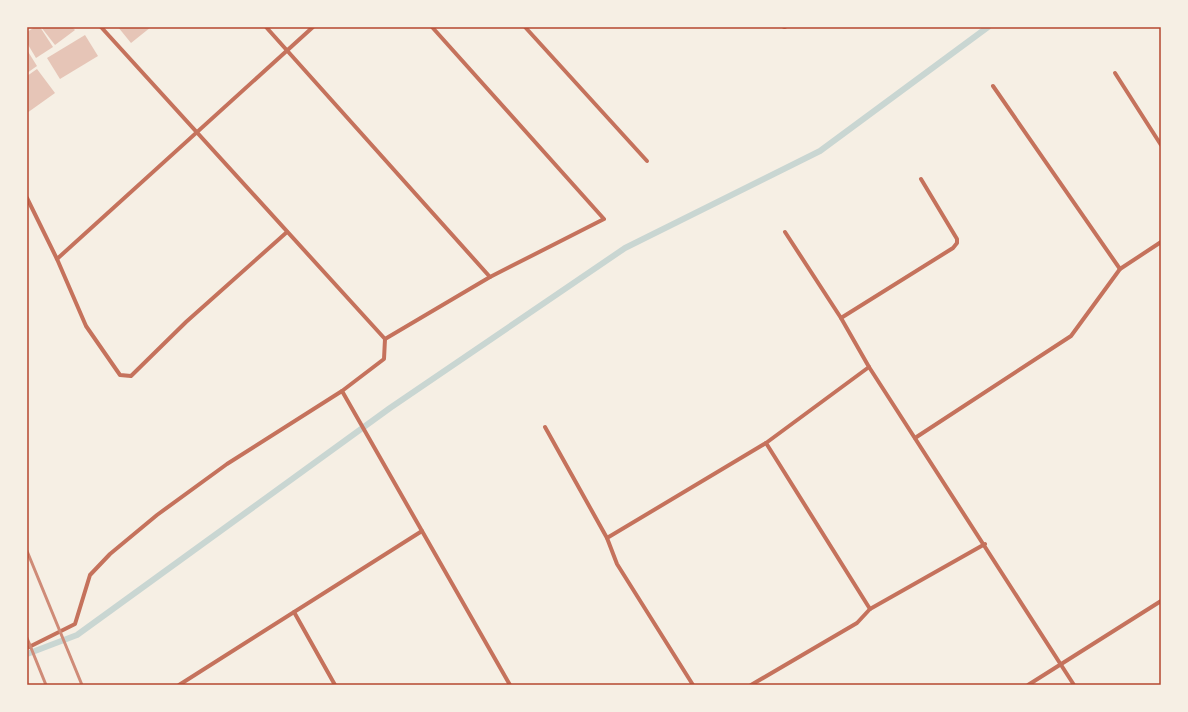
<svg xmlns="http://www.w3.org/2000/svg" width="1188" height="712" font-family="'IBM Plex Sans',sans-serif">
  <rect width="100%" height="100%" fill="#f6efe4"/>
  <g fill="none" stroke-linecap="round" stroke-linejoin="round">
    <path stroke="#c9d6d2" stroke-width="6" d="M27 654 77 635 390 408 625 248 820 151 988 27"/>
  </g>
  <g fill="#e6c5b7">
    <path d="M35 27H40L53 47 36 58 27 43V32Z"/>
    <path d="M41 27H72L75 30 55 45Z"/>
    <path d="M118 27H151L131 43Z"/>
    <path d="M85 35 98 56 60 79 47 58Z"/>
    <path d="M27 50 37 66 27 73Z"/>
    <path d="M37 69 55 93 27 113V76Z"/>
  </g>
  <g fill="none" stroke-linecap="round" stroke-linejoin="round">
    <g stroke="#c5725c" stroke-width="4">
      <path d="M101 27 385 339 384 359 342 391"/>
      <path d="M266 27 490 277"/>
      <path d="M525 27 647 161"/>
      <path d="M784 27H785"/>
      <path d="M1115 73 1161 145"/>
      <path d="M993 86 1120 269"/>
      <path d="M27 198 57 259 86 326 120 375 131 376 186 322 287 232"/>
      <path d="M785 232 841 318 869 367 1074 685"/>
      <path d="M57 259 313 27"/>
      <path d="M841 318 953 248 957 243V239L921 179"/>
      <path d="M385 339 490 277 604 219 432 27"/>
      <path d="M545 427 607 538"/>
      <path d="M915 438 1071 336 1120 269 1161 242"/>
      <path d="M766 443 870 609"/>
      <path d="M294 612 335 685"/>
      <path d="M27 648 75 624 90 575 110 554 157 515 227 464 342 391 510 685"/>
      <path d="M179 685 422 531"/>
      <path d="M693 685 617 564 607 538 766 443 869 367"/>
      <path d="M751 685 857 623 870 609 985 544"/>
      <path d="M1028 685 1161 601"/>
    </g>
    <g stroke="#cf8b77" stroke-width="3">
      <path d="M27 551 82 685"/>
      <path d="M27 638 46 685"/>
    </g>
  </g>
  <rect width="1188" height="712" fill="none" stroke="#f6efe4" stroke-width="56"/>
  <rect x="28" y="28" width="1132" height="656" fill="none" stroke="#b5482f" stroke-width="1.5"/>
</svg>
